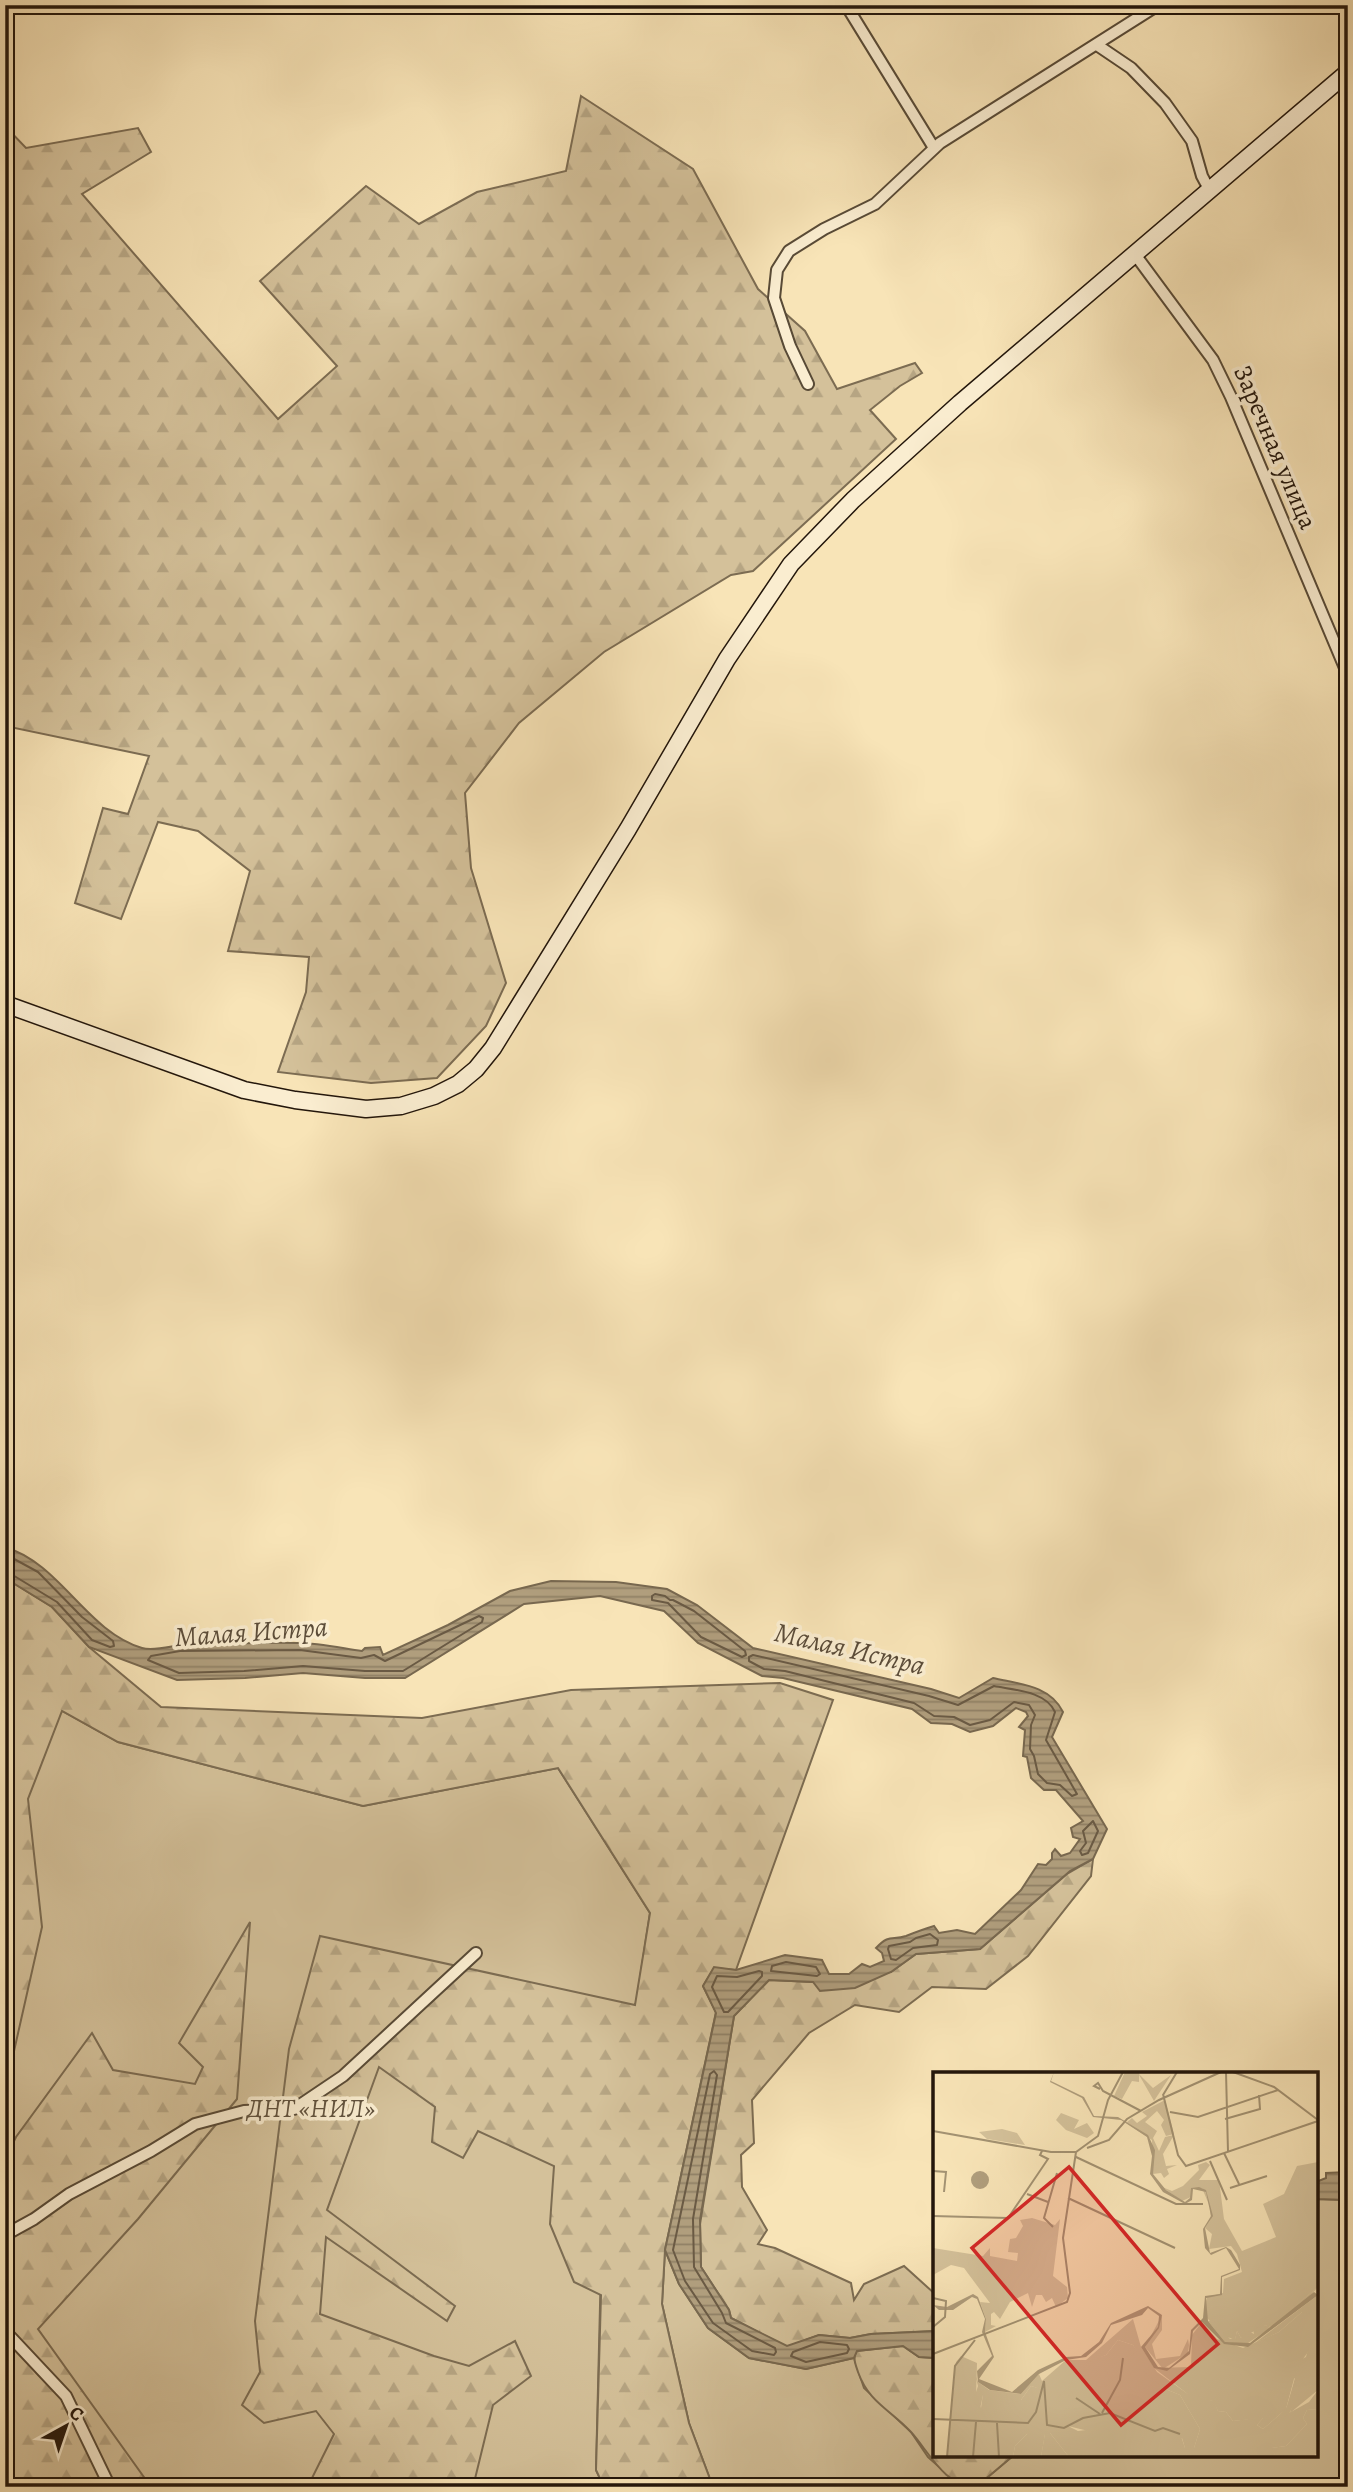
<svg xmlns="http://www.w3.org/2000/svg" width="1353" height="2492" font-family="Alegreya,serif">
  <defs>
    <pattern id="forest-firs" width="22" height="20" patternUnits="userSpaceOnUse" patternTransform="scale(1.75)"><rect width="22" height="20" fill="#d4c19a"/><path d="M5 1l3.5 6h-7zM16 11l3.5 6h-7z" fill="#b6a583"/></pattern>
    <pattern id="water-rules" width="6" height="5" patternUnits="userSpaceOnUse" patternTransform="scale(1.75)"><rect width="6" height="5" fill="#b09e7d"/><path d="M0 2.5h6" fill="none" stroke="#8f8065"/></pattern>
  </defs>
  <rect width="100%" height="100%" fill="#f8e4b7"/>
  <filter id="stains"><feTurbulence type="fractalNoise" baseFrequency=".00286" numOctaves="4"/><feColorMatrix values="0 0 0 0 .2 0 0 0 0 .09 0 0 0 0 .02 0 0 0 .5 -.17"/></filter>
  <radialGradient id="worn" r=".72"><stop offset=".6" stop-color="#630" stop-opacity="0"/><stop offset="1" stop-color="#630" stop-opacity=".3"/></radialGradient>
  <g fill="#d4c19a" stroke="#7c6c52" stroke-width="2">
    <path d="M5 1679 118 1742 363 1806 558 1768 650 1913 602 2224 596 2470 604 2487H5Z"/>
    <path d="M1316 2199 1348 2200V2487H976L1014 2455H1316Z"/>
    <path d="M665 2250 679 2284 708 2328 749 2358 806 2369 854 2358 864 2388 911 2432 928 2457 955 2481 971 2487H713L689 2423 662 2304Z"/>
  </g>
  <g fill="url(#forest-firs)" stroke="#7c6c52" stroke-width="2">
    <path d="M581 96 693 169 758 289 805 331 837 389 915 363 922 373 900 386 870 410 896 439 753 571 731 575 604 652 519 723 465 793 471 868 506 983 486 1026 437 1078 371 1083 278 1072 306 992 309 957 228 951 250 871 198 831 158 822 121 919 75 903 103 808 128 814 149 756 5 726V126L26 148 138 128 151 152 82 194 278 419 337 366 260 281 366 186 419 224 477 192 566 171Z"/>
    <path d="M5 1578 52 1607 89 1647 161 1707 422 1718 571 1690 780 1683 833 1700 736 1970 714 1968 703 1986 716 2012 665 2250 662 2304 689 2423 713 2487H604L596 2470 601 2295 574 2282 550 2224 554 2166 478 2131 463 2158 432 2142 435 2107 379 2067 327 2210 455 2306 447 2321 326 2237 320 2314 434 2356 469 2366 515 2341 531 2376 493 2405 473 2487H314L310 2482 334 2434 316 2411 264 2423 242 2405 260 2372 255 2321 289 2049 320 1936 635 2005 650 1913 558 1768 363 1806 118 1742 62 1711 28 1799 42 1927 5 2091Z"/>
    <path d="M1093 1859 1091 1876 1028 1956 986 1989 932 1987 899 2012 855 2005 809 2033 752 2100 754 2143 741 2155 742 2187 767 2230 758 2244 775 2248 851 2283 854 2300 864 2284 904 2266 935 2294V2331L871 2334 850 2338 819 2335 787 2347 731 2318 729 2310 701 2267 700 2224 734 2016 769 1980 813 1982 891 1972 916 1954 980 1949 1067 1874Z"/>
    <path d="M250 1922 237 2099 138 2219 38 2329 151 2487H5V2160L16 2137 92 2033 113 2070 195 2084 203 2067 179 2043Z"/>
    <path d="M903 2346 919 2357 935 2358V2455H1014L976 2487C945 2487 929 2452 911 2432 891 2410 869 2403 858 2372 855 2363 853 2359 856 2351Z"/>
  </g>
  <g fill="url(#water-rules)" stroke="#78684f" stroke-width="2">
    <path d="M5 1547C61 1564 86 1631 142 1648 156 1652 176 1644 190 1644 226 1644 262 1642 298 1643 319 1643 341 1648 362 1651L365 1648 380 1647 383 1655 448 1625 510 1591 551 1581 616 1582 667 1589 697 1605 753 1648 931 1689 959 1698 993 1678C1019 1684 1050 1685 1063 1712L1052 1737 1107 1829 1093 1859 1070 1871 980 1949 916 1954 891 1972 855 1988 820 1991 813 1982 769 1980 734 2016 700 2220 701 2267 729 2310 731 2318 787 2346 819 2335 850 2338 871 2334 935 2331V2358L919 2357 903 2346 857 2351 854 2358 806 2369 749 2358 708 2328 679 2284 665 2250 716 2013 703 1986 714 1967 736 1970 785 1955 822 1960 829 1974H849L862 1964 870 1967 884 1961 882 1953 876 1948C890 1933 892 1941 906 1936 916 1932 924 1929 934 1926L939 1933 957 1930 975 1934 1021 1890 1038 1864 1046 1865 1052 1859V1853L1055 1849 1061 1856 1070 1853 1080 1839 1073 1837 1071 1828 1083 1821 1056 1790H1044L1031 1778 1027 1757 1023 1756 1025 1730 1019 1727 1028 1716 1026 1712 1016 1708 993 1726 970 1732 952 1724 931 1723 912 1709 783 1678 762 1676 698 1643 664 1611 600 1596 524 1604 405 1678H365L303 1673 245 1678 177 1680 89 1647 52 1607 5 1578Z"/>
    <path d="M1348 2172V2200L1316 2199V2182L1326 2178V2173Z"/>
  </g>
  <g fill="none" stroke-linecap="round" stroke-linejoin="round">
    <g stroke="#6a5a44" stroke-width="2">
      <path d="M5 1554 38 1572 82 1617 113 1641 114 1646 110 1647 92 1640 57 1602 11 1574 5 1573"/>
      <path d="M655 1594 665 1596 670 1600H673L694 1611 745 1651 746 1655 742 1657 701 1637 668 1603 652 1600V1596Z"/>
      <path d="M479 1616 483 1618 482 1622 403 1671H365L303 1666 244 1671 179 1673 148 1660 151 1656 180 1651 300 1650 361 1658 374 1655 385 1661Z"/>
      <path d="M753 1655 929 1696 958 1705 994 1686C1014 1690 1046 1691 1055 1712L1046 1740 1077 1794 1072 1796 1060 1785 1047 1783 1038 1774 1034 1756 1030 1749 1031 1725 1035 1715 1029 1705 1014 1702 990 1720 970 1725 954 1717 934 1716 914 1703 785 1671 764 1669 749 1661V1657Z"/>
      <path d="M1093 1821 1098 1831 1088 1853 1082 1855 1080 1851 1086 1843 1083 1831Z"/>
      <path d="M930 1934 938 1940 937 1945 913 1948 896 1960 891 1959 888 1949 889 1946 910 1942 916 1938Z"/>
      <path d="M786 1962 816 1967 820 1974 817 1976 771 1971 772 1966Z"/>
      <path d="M759 1971 762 1972V1976L728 2012H724L712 1987 717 1976 737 1977Z"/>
      <path d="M714 2071 717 2075 693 2219 694 2267 722 2313 726 2323 775 2348 776 2352 774 2355 752 2351 713 2323 685 2281 673 2250 710 2074Z"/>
      <path d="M820 2342 847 2345 849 2349 847 2353 806 2362 791 2356 793 2352Z"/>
    </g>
    <defs>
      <g id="minor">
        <path d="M846 5 934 148"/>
        <path d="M1097 45 1131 68 1165 103 1192 141 1202 176 1209 189"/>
        <path d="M1134 253 1213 360 1231 397 1348 675"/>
        <path d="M808 384 790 346 774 298 777 270 789 251 824 229 875 204 940 143 1158 5"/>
        <path d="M5 2235 34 2219 69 2194 151 2151 195 2124 244 2111 294 2109 343 2076 476 1953"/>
        <path d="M5 2331 66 2396 110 2487"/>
      </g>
      <path id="secondary" d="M5 1004 244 1090 295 1100 366 1109 401 1106 434 1096 458 1084 476 1069 493 1048 628 829 727 659 791 564 853 500 960 403 1348 72"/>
    </defs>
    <use href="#minor" stroke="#584a36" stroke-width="14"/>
    <use href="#secondary" stroke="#23160b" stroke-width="19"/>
    <use href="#minor" stroke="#faedd0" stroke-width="10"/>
    <use href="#secondary" stroke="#faedd0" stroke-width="16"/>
  </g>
  <g text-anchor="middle" stroke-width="7" stroke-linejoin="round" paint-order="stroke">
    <g font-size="26" fill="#23160b" stroke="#faedd0">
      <text transform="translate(1276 447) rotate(67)" y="9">Заречная улица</text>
    </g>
    <g font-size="26" font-style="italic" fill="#61523d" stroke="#faedd0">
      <text x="311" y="2117">ДНТ «НИЛ»</text>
    </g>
    <g font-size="28" font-style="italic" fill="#5b4c39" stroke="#faedd0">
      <text transform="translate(251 1631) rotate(-4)" y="10">Малая Истра</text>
      <text transform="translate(850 1648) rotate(13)" y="10">Малая Истра</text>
    </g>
  </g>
  <g transform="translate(933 2072)">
    <rect width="385" height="385" fill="#f8e4b7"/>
    <path d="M192 0H206V10L199 9 189 27 181 24ZM232 28 241 62 233 64 228 53 231 48 224 39 212 50 224 59 220 66 226 79 232 65 241 63 230 82 233 94 244 93 234 97 236 102 231 106 228 101 220 102 219 68 193 51 199 46 204 51 214 44 209 40ZM273 90 277 93 266 108H286L291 147 309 179 343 165 330 132 351 122 364 94 385 90V215L335 256 333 253 308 266 304 259 302 268 292 264 274 246 272 233 274 225 290 221 291 207 309 200 304 182 298 174 276 177 279 162 272 156 278 147 277 135 269 116H258V125L249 129 229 115 239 119 250 114 266 98 265 93ZM385 233V266L355 308 362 303 353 337 330 357 324 353 330 346 300 349 293 340 285 339 280 329 267 327 259 317 256 323 221 296 258 295 259 263 269 250 284 267 310 276 346 260 369 240ZM185 268 200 273 230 316 247 323 267 357 261 376H252L249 366 196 369 135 354 94 362 82 374 80 385H14L23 290 28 284 44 291 43 324 48 336 50 322 88 328 98 314 105 316 132 296 173 283ZM381 285H385V318L357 341 365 311ZM385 337V380L380 385H343L338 376 353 374 374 352 370 346 374 338ZM112 361H117L136 385H108Z" fill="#d4c19a"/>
    <path d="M205 1 220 16 238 3 221 29ZM128 41 146 48 141 57 154 51 161 61 154 66 133 58 123 48ZM69 57 84 61 92 73 54 67 46 60ZM99 146 122 153 127 147 120 204 134 215 135 226 123 235 119 226 113 230 109 223H103L99 235 95 221 77 230 67 247 61 240 58 242V253L63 254 52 260 53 247 47 230 57 231 31 196 18 193 0 203V176L50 184 57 176V184L84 189 85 181 75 180 77 167 83 166 90 154 87 148ZM385 215 363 239 312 273 292 270 275 249 280 248 297 267H302L304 259 308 266 315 259 321 262 320 257 333 253 336 256 352 235 356 238ZM385 223V233L376 242 369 240 346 260 322 271ZM229 243V258L219 272 223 287 247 284 255 267 256 273 255 281 230 297 212 275ZM200 247 208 275 224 300 255 322 250 313 258 310 267 326 281 329 285 339 293 340 300 349 331 345 324 353 330 357 353 337 364 302 349 306 363 294 381 289 377 299 370 302 381 309 366 307 369 311 356 341 376 330 385 318V337L374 338 370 346 374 352 353 374 339 376 343 385H136L117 361 112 362 108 385H80L82 374 95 361 104 316 98 314 88 328 70 333 50 323 47 337 40 329 45 314 41 299 45 310 56 318 88 322 106 302 109 309 133 288H153ZM185 268 200 273 204 280 178 294 200 332 208 329 210 334 226 339 232 334 230 327 222 325 219 313 201 321 197 316 210 313H195L190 300 198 302 208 297 230 316 247 323 267 357 261 376H252L245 355 249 351 239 345 236 334 230 339 240 353 237 357 210 347 211 340 207 346 182 339V311L172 298 178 312 168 315 176 341 171 342 176 348 173 354 162 343 161 357 145 359 135 354 163 340 154 336 132 337 125 327 128 322 142 324 129 310 138 312 141 298 142 305 157 317V326H166L146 294 173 283Z" fill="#d4c19a" fill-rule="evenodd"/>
    <path d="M385 264V286L377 304 383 310 371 311 356 342 341 350 354 335 362 306 355 311 354 323 343 319 339 312 353 295 373 285 377 270Z" fill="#d4c19a"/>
    <path d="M121 0 118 9 151 25 161 44 185 45 215 63 222 78 220 102 233 118 252 130 257 126 258 116 266 115 273 118 280 144 272 156 277 181 293 175 298 178 307 193V198L289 205V223L273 226 275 249 292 270 317 271 381 220 385 223 315 275 291 272 269 250 260 259 257 282 234 299 221 296 208 275 225 255 226 244 215 236 209 243 178 253 169 271 153 285 133 288 106 302 88 322 57 318 45 310 44 299 59 284 49 260 52 247 44 227 39 225 20 238H6L0 233 14 235 40 222 45 225 53 247 52 260 61 285 46 307 79 320 105 298 133 285 148 284 166 270 178 251 215 234 229 243 226 256 212 275 225 295 236 296 256 279 258 258 270 246 272 224 287 222 288 204 306 197 293 176 278 183 272 176 270 157 278 144 273 120 260 117 259 128 252 132 230 120 217 102 219 84 214 65 188 48 160 45 149 26 117 10ZM38 108a9 9 0 1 1 18 0a9 9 0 1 1-18 0Z" fill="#b09e7d"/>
    <path fill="none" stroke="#a39272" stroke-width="2" d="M293 0 295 80M300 0 341 15 385 48M167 17 161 14 165 11 170 19 208 39M230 22 245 83 253 94 385 49M230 23 244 0M237 40 265 45 345 18M292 47 327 37 326 23M0 59 118 80H143L165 64 175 28 190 0M154 76 176 68 194 47 226 28 288 0M291 81 306 112M143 85 243 132H270M277 89 294 128M0 99 13 100 11 120M297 116 334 104M94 122 115 130M135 126 242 176M0 144 75 146 115 87 107 83 109 79M120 155 111 146 124 101M0 226 13 229 12 245 0 255M0 282 134 230 137 221 130 166 143 80M143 326 167 342M169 341 187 308 190 286M0 347 95 351 103 340 111 309 114 353 131 356 150 346 177 341 222 359 230 356 247 362M64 351 66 385M14 385 22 294 42 268M40 385 43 350"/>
    <path fill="#d62828" fill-opacity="0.15" stroke="#d62828" stroke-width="3.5" d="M136 95 285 272 188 353 39 176Z"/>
    <rect width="385" height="385" fill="none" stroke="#23160b" stroke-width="3.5"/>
  </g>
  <rect width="1353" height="2492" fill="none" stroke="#f8e4b7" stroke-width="28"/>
  <rect x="7" y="7" width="1339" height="2478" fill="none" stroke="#23160b" stroke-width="3.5"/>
  <rect x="14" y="14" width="1325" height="2464" fill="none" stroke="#23160b" stroke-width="2"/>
  <g transform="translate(66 2426) rotate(40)" stroke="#faedd0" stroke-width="5" paint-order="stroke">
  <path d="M0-5L12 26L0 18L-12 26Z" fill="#23160b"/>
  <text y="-10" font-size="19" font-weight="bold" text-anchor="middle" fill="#23160b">С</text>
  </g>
  <rect width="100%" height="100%" filter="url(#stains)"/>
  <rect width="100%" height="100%" fill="url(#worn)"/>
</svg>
